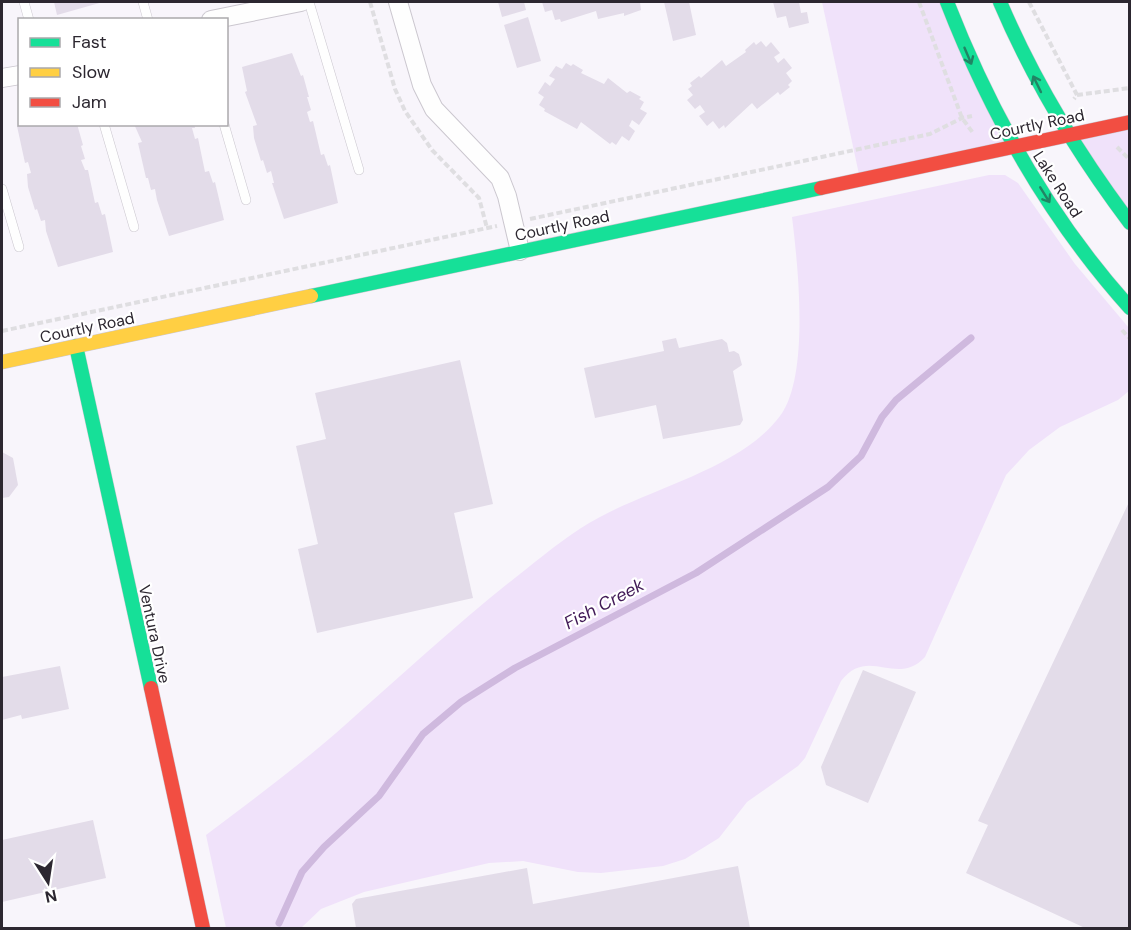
<svg xmlns="http://www.w3.org/2000/svg" width="1131" height="930" font-family="'DM Sans',sans-serif">
  <rect width="100%" height="100%" fill="#f8f5fb"/>
  <g fill="#f0e2fa">
    <path d="M822 2H947L1014 146 860 179Z"/>
    <path d="M1129 122V223L1068 134Z"/>
    <path d="M989 175H1005L1018 183 1075 264 1129 328V391L1118 400 1060 427 1029 450 1006 475 925 657C896 688 869 645 841 681L805 758 798 766 747 802 719 838 685 859 663 866 601 873 578 872 523 861 489 863 364 892 321 909 301 928H226L206 835C252 800 300 765 344 726 404 673 462 619 525 570 549 551 573 531 600 517 655 487 742 467 780 416 810 376 798 266 792 217Z"/>
  </g>
  <g fill="none" stroke-linecap="round" stroke-linejoin="round">
    <path stroke="#cfb9de" stroke-width="7" d="M279 923 302 872 324 847 379 796 423 734 461 702 515 668 696 573 828 487 861 456 882 417 896 400 971 338"/>
  </g>
  <g fill="#e3dce9">
    <path d="M54 2H103L57 15Z"/>
    <path d="M498 2H524L526 10 502 17Z"/>
    <path d="M542 2H640L641 10 624 16V13L598 19 596 11 561 22 560 19 555 20 552 10 545 12Z"/>
    <path d="M664 2H689L696 35 673 41Z"/>
    <path d="M773 2H799L801 13 807 12 809 23 789 28 786 16 777 18Z"/>
    <path d="M528 17 541 61 517 68 504 25Z"/>
    <path d="M761 41 766 47 771 42 780 53 774 57 778 63 784 58 792 68 786 73 792 81 788 85 790 87 780 95 778 92 757 109 752 103 725 128 724 125 719 129 713 121 707 126 699 116 705 112 700 105 695 109 687 100 693 95 688 89 692 86 690 83 699 76 701 78 722 60 726 66 746 52 745 50 754 42 756 45Z"/>
    <path d="M292 53 301 76 303 75 309 97H307L311 110 307 112 310 122 313 121 321 155 324 154 328 166 330 165 338 203 284 219 272 183H274L271 171 267 173 263 160 261 161 254 138 253 126 257 125 245 92 247 91 242 67Z"/>
    <path d="M566 63 571 66 573 64 583 70 581 73 604 84 608 78 627 93 630 91 641 97 639 99 644 102 640 109 647 113 639 125 632 120 629 126 635 131 629 141 622 136 616 145 612 142 610 144 581 122 577 129 544 111 545 109 539 105 544 97 538 93 545 82 550 86 555 79 549 76 556 66 562 69Z"/>
    <path d="M77 124 83 145 81 146 85 159 81 160 85 170H88L95 203 98 202 102 215 105 214 113 252 58 267 46 231 45 220 41 221 37 209 35 210 28 187 27 174 31 173 28 162 25 163 17 126Z"/>
    <path d="M134 124H194L195 128H192L195 139 198 138 205 172 209 171 213 183 215 182 224 220 169 236 157 200 155 189 151 190 148 178H146L138 143 142 142Z"/>
    <path d="M676 338 679 348 722 339 727 343 729 352 734 351 739 354 742 365 733 371 743 420 740 425 663 439 656 405 595 418 584 368 664 351 662 341Z"/>
    <path d="M460 360 493 504 454 513 473 598 317 633 298 549 318 544 296 446 326 439 315 393Z"/>
    <path d="M2 452 13 458 18 485 9 497 2 498Z"/>
    <path d="M1130 500V928H1085L966 873 988 825 978 821Z"/>
    <path d="M60 666 69 709 22 719 21 715 2 720V677Z"/>
    <path d="M863 670 916 692 868 803 826 785 821 767Z"/>
    <path d="M93 820 106 878 2 902V840Z"/>
    <path d="M738 866 750 928H356L352 904 356 899 527 868 533 904Z"/>
  </g>
  <g fill="none" stroke-linecap="round" stroke-linejoin="round">
    <defs>
      <g id="lane">
        <path d="M24 2 29 20"/>
        <path d="M143 2 148 20"/>
        <path d="M309 2 359 170"/>
        <path d="M104 124 134 227"/>
        <path d="M224 124 246 200"/>
        <path d="M2 189 19 247"/>
      </g>
      <g id="street">
        <path d="M398 2 422 85 434 109 500 178 507 196 520 251"/>
        <path d="M211 20 301 2"/>
        <path d="M2 78 20 75"/>
      </g>
      <g id="fast">
        <path d="M947 2C991 115 1049 218 1130 308"/>
        <path d="M1000 2C1034 82 1078 154 1130 223"/>
        <path d="M311 296 821 188"/>
        <path d="M76 346 151 688"/>
      </g>
      <path id="slow" d="M2 362 311 296"/>
      <g id="jam">
        <path d="M821 188 1130 122"/>
        <path d="M151 688 203 928"/>
      </g>
    </defs>
    <use href="#lane" stroke="#cbc7cf" stroke-width="10"/>
    <use href="#street" stroke="#cbc7cf" stroke-width="20"/>
    <use href="#fast" stroke="#cbc7cf" stroke-width="15"/>
    <use href="#slow" stroke="#cbc7cf" stroke-width="15"/>
    <use href="#jam" stroke="#cbc7cf" stroke-width="15"/>
    <g stroke="#dfdee1" stroke-width="4" stroke-dasharray="6 3" stroke-linecap="butt">
      <path d="M370 2 395 89 405 111 432 150 479 198 487 228"/>
      <path d="M919 2 962 118 973 133"/>
      <path d="M1029 2 1077 95 1074 99"/>
      <path d="M1077 95 1130 88"/>
      <path d="M1117 147 1130 160"/>
      <path d="M530 219 930 134 962 118 972 116"/>
      <path d="M1122 330 1130 339"/>
      <path d="M2 331 497 226"/>
    </g>
    <use href="#lane" stroke="#fefefe" stroke-width="9"/>
    <use href="#street" stroke="#fefefe" stroke-width="18"/>
    <use href="#fast" stroke="#16e098" stroke-width="14"/>
    <use href="#slow" stroke="#ffcf43" stroke-width="14"/>
    <use href="#jam" stroke="#f24e42" stroke-width="14"/>
  </g>
  <defs><path id="oneway-shaft" d="M-6 0H5M1.5-3L5.5 0L1.5 3" fill="none" stroke-width="1.6" stroke-linecap="round" stroke-linejoin="round" transform="scale(1.5)"/></defs>
  <g stroke="#218464">
    <use href="#oneway-shaft" transform="translate(968 56) rotate(67)"/>
    <use href="#oneway-shaft" transform="translate(1037 84) rotate(-116)"/>
    <use href="#oneway-shaft" transform="translate(1045 195) rotate(58)"/>
  </g>
  <g text-anchor="middle" stroke-width="4.5" stroke-linejoin="round" paint-order="stroke">
    <g font-size="16" fill="#2c2730" stroke="#fff">
      <text transform="translate(1037 124) rotate(-12)" y="6">Courtly Road</text>
      <text transform="translate(1058 184) rotate(57)" y="6">Lake Road</text>
      <text transform="translate(562 225) rotate(-12)" y="6">Courtly Road</text>
      <text transform="translate(87 327) rotate(-12)" y="6">Courtly Road</text>
      <text transform="translate(155 634) rotate(78)" y="6">Ventura Drive</text>
    </g>
    <g font-size="18" font-style="italic" fill="#401956" stroke="#fff">
      <text transform="translate(604 604) rotate(-28)" y="6">Fish Creek</text>
    </g>
  </g>
  <rect width="1131" height="930" fill="none" stroke="#2c2730" stroke-width="6"/>
  <rect x="18" y="18" width="210" height="108" fill="#ffffff" stroke="#aba9ac" stroke-width="1.5"/>
  <rect x="30" y="38" width="30" height="9" fill="#16e098" stroke="#aba9ac" stroke-width="1.5"/>
  <text x="72" y="48" font-size="18" fill="#2c2730">Fast</text>
  <rect x="30" y="68" width="30" height="9" fill="#ffcf43" stroke="#aba9ac" stroke-width="1.5"/>
  <text x="72" y="78" font-size="18" fill="#2c2730">Slow</text>
  <rect x="30" y="98" width="30" height="9" fill="#f24e42" stroke="#aba9ac" stroke-width="1.5"/>
  <text x="72" y="108" font-size="18" fill="#2c2730">Jam</text>
  <g transform="translate(48 882) rotate(168)" stroke="#ffffff" stroke-width="4.5" paint-order="stroke">
  <path d="M0-4.5L10 22L0 15L-10 22Z" fill="#2c2730"/>
  <text y="-9" font-size="16" font-weight="bold" text-anchor="middle" fill="#2c2730">N</text>
  </g>
</svg>
